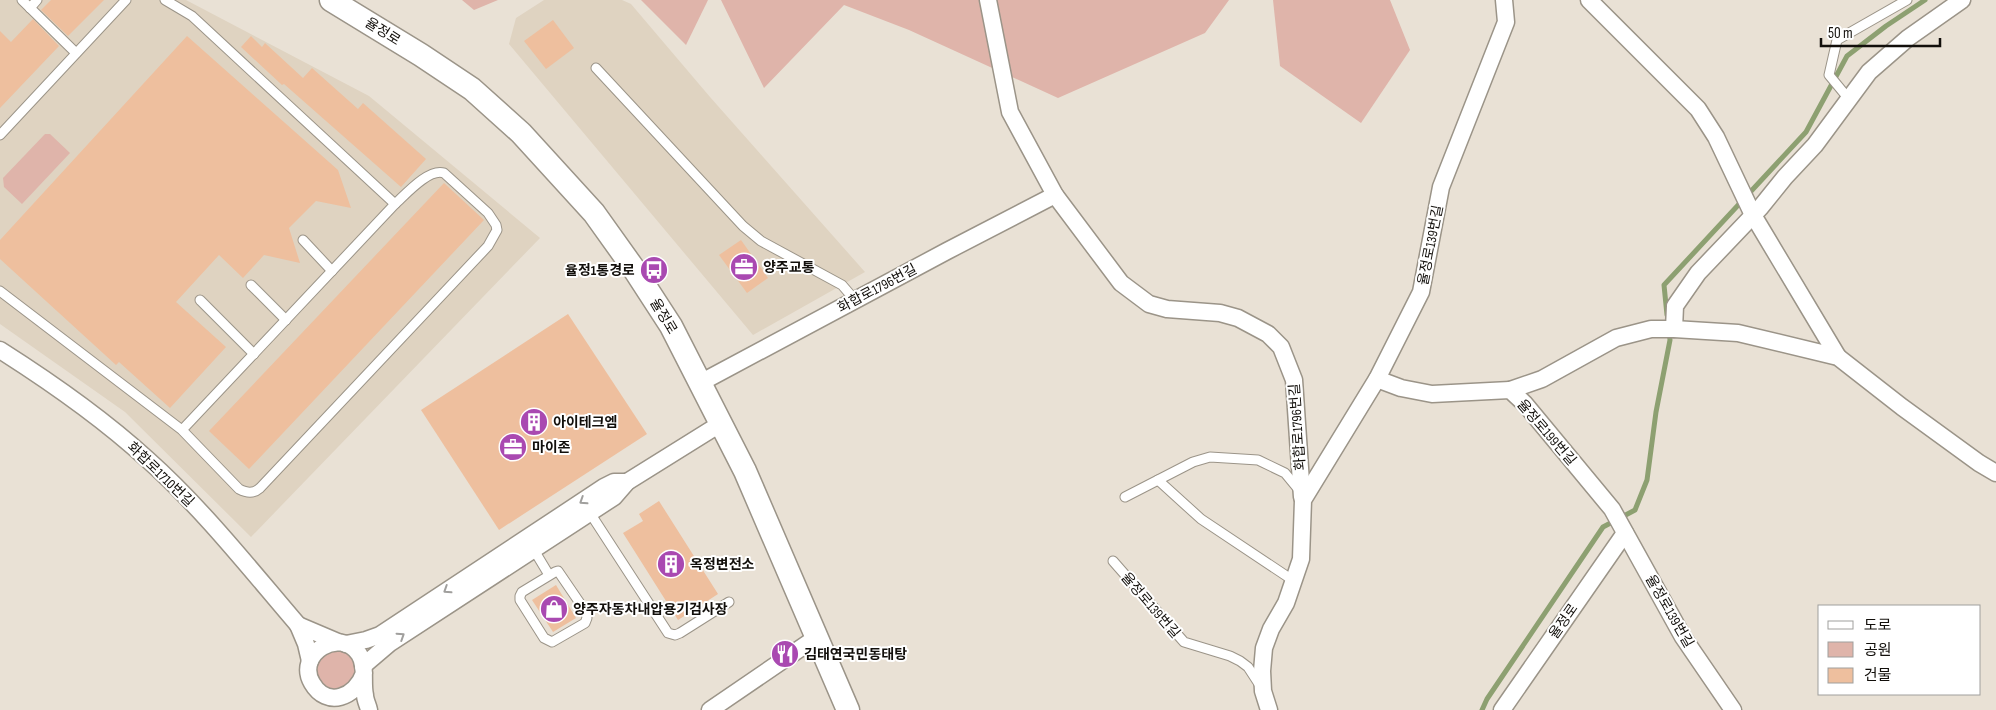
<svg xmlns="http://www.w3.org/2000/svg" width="1996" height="710" font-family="'Sofia Sans Condensed','Noto Sans KR',sans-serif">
  <rect width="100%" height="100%" fill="#e9e1d5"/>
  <g fill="#dfd3c1">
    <path d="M0 0H186L369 96 540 238 251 537 125 412 0 324Z"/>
    <path d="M544 0H622L631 4 710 97 865 272 753 335 509 44 516 18Z"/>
  </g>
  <g fill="#dfb4aa">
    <path d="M462 0H498L474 10Z"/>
    <path d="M641 0H708L686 45Z"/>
    <path d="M721 0H1229L1205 33 1058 98 909 30 844 5 764 88Z"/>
    <path d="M1273 0H1390L1410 50 1361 123 1280 66Z"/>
    <path d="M45 134H50L70 153 22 204 4 187 3 178Z"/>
    <circle cx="336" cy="670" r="20"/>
  </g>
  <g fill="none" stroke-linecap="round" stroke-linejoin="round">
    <g stroke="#8da071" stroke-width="5">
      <path d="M1667 315 1664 285 1806 132 1847 56 1886 26 1925 0"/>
      <path d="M1482 710 1487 699 1603 527 1635 510 1647 480 1656 412 1670 340 1669 331"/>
    </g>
  </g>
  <g fill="#eebf9e">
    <path d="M51 0H104L68 36 41 10Z"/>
    <path d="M33 19 59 46 0 108V31L11 42Z"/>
    <path d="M553 20 574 48 546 69 524 41Z"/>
    <path d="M187 36 338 170 351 208 316 201 289 228 300 263 264 255 243 278 219 255 176 302 226 347 170 408 119 362 116 365 0 259V240Z"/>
    <path d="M251 36 262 47 265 43 303 78 312 68 358 109 363 103 426 159 401 187 284 84 282 85 241 47Z"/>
    <path d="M444 183 484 220 249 469 209 431Z"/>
    <path d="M741 240 768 278 747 293 719 255Z"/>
    <path d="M568 314 647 434 499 530 421 410Z"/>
    <path d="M659 501 718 594 678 620 623 533 643 521 639 514Z"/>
    <path d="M556 585 576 618 553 632 532 600Z"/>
  </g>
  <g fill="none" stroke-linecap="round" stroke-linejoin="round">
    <defs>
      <g id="lane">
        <path d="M22 0 76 53"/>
        <path d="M165 0 192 16 395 204"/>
        <path d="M30 8 37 0"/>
        <path d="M596 68 743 226 761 241 842 285 855 300"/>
        <path d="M1848 98 1829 75 1837 40 1907 0"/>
        <path d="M0 135 126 0"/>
        <path d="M303 240 332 271"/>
        <path d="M251 285 286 320"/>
        <path d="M0 291 182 430 239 489C247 493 253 494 260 488L488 246 497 230 496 225 488 213 444 173C429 168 406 194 395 204L182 430"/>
        <path d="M200 300 254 354"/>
        <path d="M1158 480 1201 519 1294 581"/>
        <path d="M1125 497 1193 462 1210 457 1258 460 1285 473 1299 490"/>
        <path d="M590 513 668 633 675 635 680 633 729 602"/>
        <path d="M534 550 549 575"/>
        <path d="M1113 561 1184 642 1230 656 1240 661 1248 667 1261 687"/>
        <path d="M558 571 586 612 587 618 585 623 552 642 544 638 520 600V596L522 592 555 572Z"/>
      </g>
      <g id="street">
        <path d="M988 0 1010 112 1055 195 1121 283 1149 304 1167 309 1220 313 1238 318 1268 334 1281 347 1294 380 1302 497"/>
        <path d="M1589 0 1698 109 1716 137 1753 215 1838 357"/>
        <path d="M1674 329 1675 306 1698 273 1760 208 1785 177 1815 145 1869 72 1908 38 1962 0"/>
        <path d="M0 350C52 383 101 417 147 459 203 509 250 569 298 625"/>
        <path d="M1377 379 1401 388 1432 394 1510 390 1525 404 1612 509 1683 637 1733 710"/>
        <path d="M700 383 947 251 1055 195"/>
        <path d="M1510 390 1542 379 1616 338 1651 329H1674L1738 333 1838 357 1902 407 1979 463 1996 473"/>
        <path d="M346 644 366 640 380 635 604 487 614 482H627"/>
        <path d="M310 661 306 644 298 625 338 642"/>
        <path d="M363 666 390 643 614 497 627 482 720 424"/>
        <path d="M364 673C356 697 327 709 312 683 295 654 340 626 359 654 367 666 362 682 365 695 365 700 368 705 369 710"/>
        <path d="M710 710 817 637"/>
        <path d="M1269 710 1263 691 1262 671 1264 648 1271 629 1286 603 1301 559 1303 500 1377 379 1421 292 1441 187 1506 22 1504 0"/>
        <path d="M1502 710 1625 533"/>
      </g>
      <path id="secondary" d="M331 0 421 55 472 89 521 133 594 213 634 269 671 326 745 471 848 710"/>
    </defs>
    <use href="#lane" stroke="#9b9488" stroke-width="11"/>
    <use href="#street" stroke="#9b9488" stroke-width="19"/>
    <use href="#secondary" stroke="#9b9488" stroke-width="25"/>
    <use href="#lane" stroke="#fff" stroke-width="9"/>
    <use href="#street" stroke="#fff" stroke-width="16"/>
    <use href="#secondary" stroke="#fff" stroke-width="22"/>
  </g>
  <defs><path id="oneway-chevron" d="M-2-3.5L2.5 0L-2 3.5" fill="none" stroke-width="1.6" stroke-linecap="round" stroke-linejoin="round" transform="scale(1.25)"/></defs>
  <g stroke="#a09f9d">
    <use href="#oneway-chevron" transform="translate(583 501) rotate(147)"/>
    <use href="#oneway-chevron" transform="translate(447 590) rotate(147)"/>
    <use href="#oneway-chevron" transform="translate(401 636) rotate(-33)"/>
  </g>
  <defs>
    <symbol id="office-disc" viewBox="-11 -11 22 22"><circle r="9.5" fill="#a949b1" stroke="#fff"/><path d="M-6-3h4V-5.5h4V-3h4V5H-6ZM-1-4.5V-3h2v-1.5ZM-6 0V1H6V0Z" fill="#fff"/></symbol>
    <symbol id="bus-disc" viewBox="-11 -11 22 22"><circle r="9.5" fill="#a949b1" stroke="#fff"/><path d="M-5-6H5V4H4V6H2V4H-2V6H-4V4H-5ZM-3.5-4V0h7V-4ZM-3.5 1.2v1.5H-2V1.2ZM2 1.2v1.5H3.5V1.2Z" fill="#fff"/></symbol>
    <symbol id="building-disc" viewBox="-11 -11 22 22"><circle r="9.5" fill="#a949b1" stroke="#fff"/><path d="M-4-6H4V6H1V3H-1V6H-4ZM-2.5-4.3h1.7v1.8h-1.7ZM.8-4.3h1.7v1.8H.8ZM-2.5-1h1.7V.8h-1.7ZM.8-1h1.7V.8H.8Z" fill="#fff"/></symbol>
    <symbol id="shop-disc" viewBox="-11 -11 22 22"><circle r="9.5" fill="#a949b1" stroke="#fff"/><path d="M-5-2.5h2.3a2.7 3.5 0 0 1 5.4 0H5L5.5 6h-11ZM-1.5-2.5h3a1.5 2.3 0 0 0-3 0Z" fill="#fff"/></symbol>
    <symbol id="restaurant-disc" viewBox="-11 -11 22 22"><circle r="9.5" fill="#a949b1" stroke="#fff"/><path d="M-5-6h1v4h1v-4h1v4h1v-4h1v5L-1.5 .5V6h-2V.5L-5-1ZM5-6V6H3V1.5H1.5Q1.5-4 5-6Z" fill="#fff"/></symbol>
  </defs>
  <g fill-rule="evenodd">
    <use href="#office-disc" x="728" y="251" width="32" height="32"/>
    <use href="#bus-disc" x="638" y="254" width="32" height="32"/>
    <use href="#building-disc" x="518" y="406" width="32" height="32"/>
    <use href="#office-disc" x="497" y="431" width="32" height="32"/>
    <use href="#building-disc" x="655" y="548" width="32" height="32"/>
    <use href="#shop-disc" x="538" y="593" width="32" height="32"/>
    <use href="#restaurant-disc" x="769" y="638" width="32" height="32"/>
  </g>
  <g text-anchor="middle" stroke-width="4" stroke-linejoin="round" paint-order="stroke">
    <g font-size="14" fill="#120f0b" stroke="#fff">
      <text transform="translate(383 31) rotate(32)" y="5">율정로</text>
      <text transform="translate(1430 245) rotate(-79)" y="5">율정로139번길</text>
      <text transform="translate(877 288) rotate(-28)" y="5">화합로1796번길</text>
      <text transform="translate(664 316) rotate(59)" y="5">율정로</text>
      <text transform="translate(1297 427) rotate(-94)" y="5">화합로1796번길</text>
      <text transform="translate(1547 432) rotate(49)" y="5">율정로199번길</text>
      <text transform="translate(161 474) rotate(44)" y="5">화합로1710번길</text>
      <text transform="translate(1151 605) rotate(49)" y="5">율정로139번길</text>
      <text transform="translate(1670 611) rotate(60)" y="5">율정로139번길</text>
      <text transform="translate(1563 621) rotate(-55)" y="5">율정로</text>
    </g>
    <g font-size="14" font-weight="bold" fill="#120f0b" stroke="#fff" text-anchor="start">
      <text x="763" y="272">양주교통</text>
      <text x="635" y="275" text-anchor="end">율정1통경로</text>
      <text x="553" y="427">아이테크엠</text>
      <text x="532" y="452">마이존</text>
      <text x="690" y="569">옥정변전소</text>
      <text x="573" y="614">양주자동차내압용기검사장</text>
      <text x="804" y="659">김태연국민동태탕</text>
    </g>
  </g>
  <rect x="1818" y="605" width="162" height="90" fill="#ffffff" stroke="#a09f9d"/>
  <rect x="1828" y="621" width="25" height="8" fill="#ffffff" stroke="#a09f9d"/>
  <text x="1864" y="630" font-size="15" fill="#120f0b">도로</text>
  <rect x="1828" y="642" width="25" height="15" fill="#dfb4aa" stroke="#a09f9d"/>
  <text x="1864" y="655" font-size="15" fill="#120f0b">공원</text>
  <rect x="1828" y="668" width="25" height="15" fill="#eebf9e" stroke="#a09f9d"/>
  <text x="1864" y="680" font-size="15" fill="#120f0b">건물</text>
  <path d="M1821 38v8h119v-8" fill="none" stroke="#120f0b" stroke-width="2.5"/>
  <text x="1828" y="38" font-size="15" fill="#120f0b" stroke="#ffffff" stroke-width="4" paint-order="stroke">50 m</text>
</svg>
